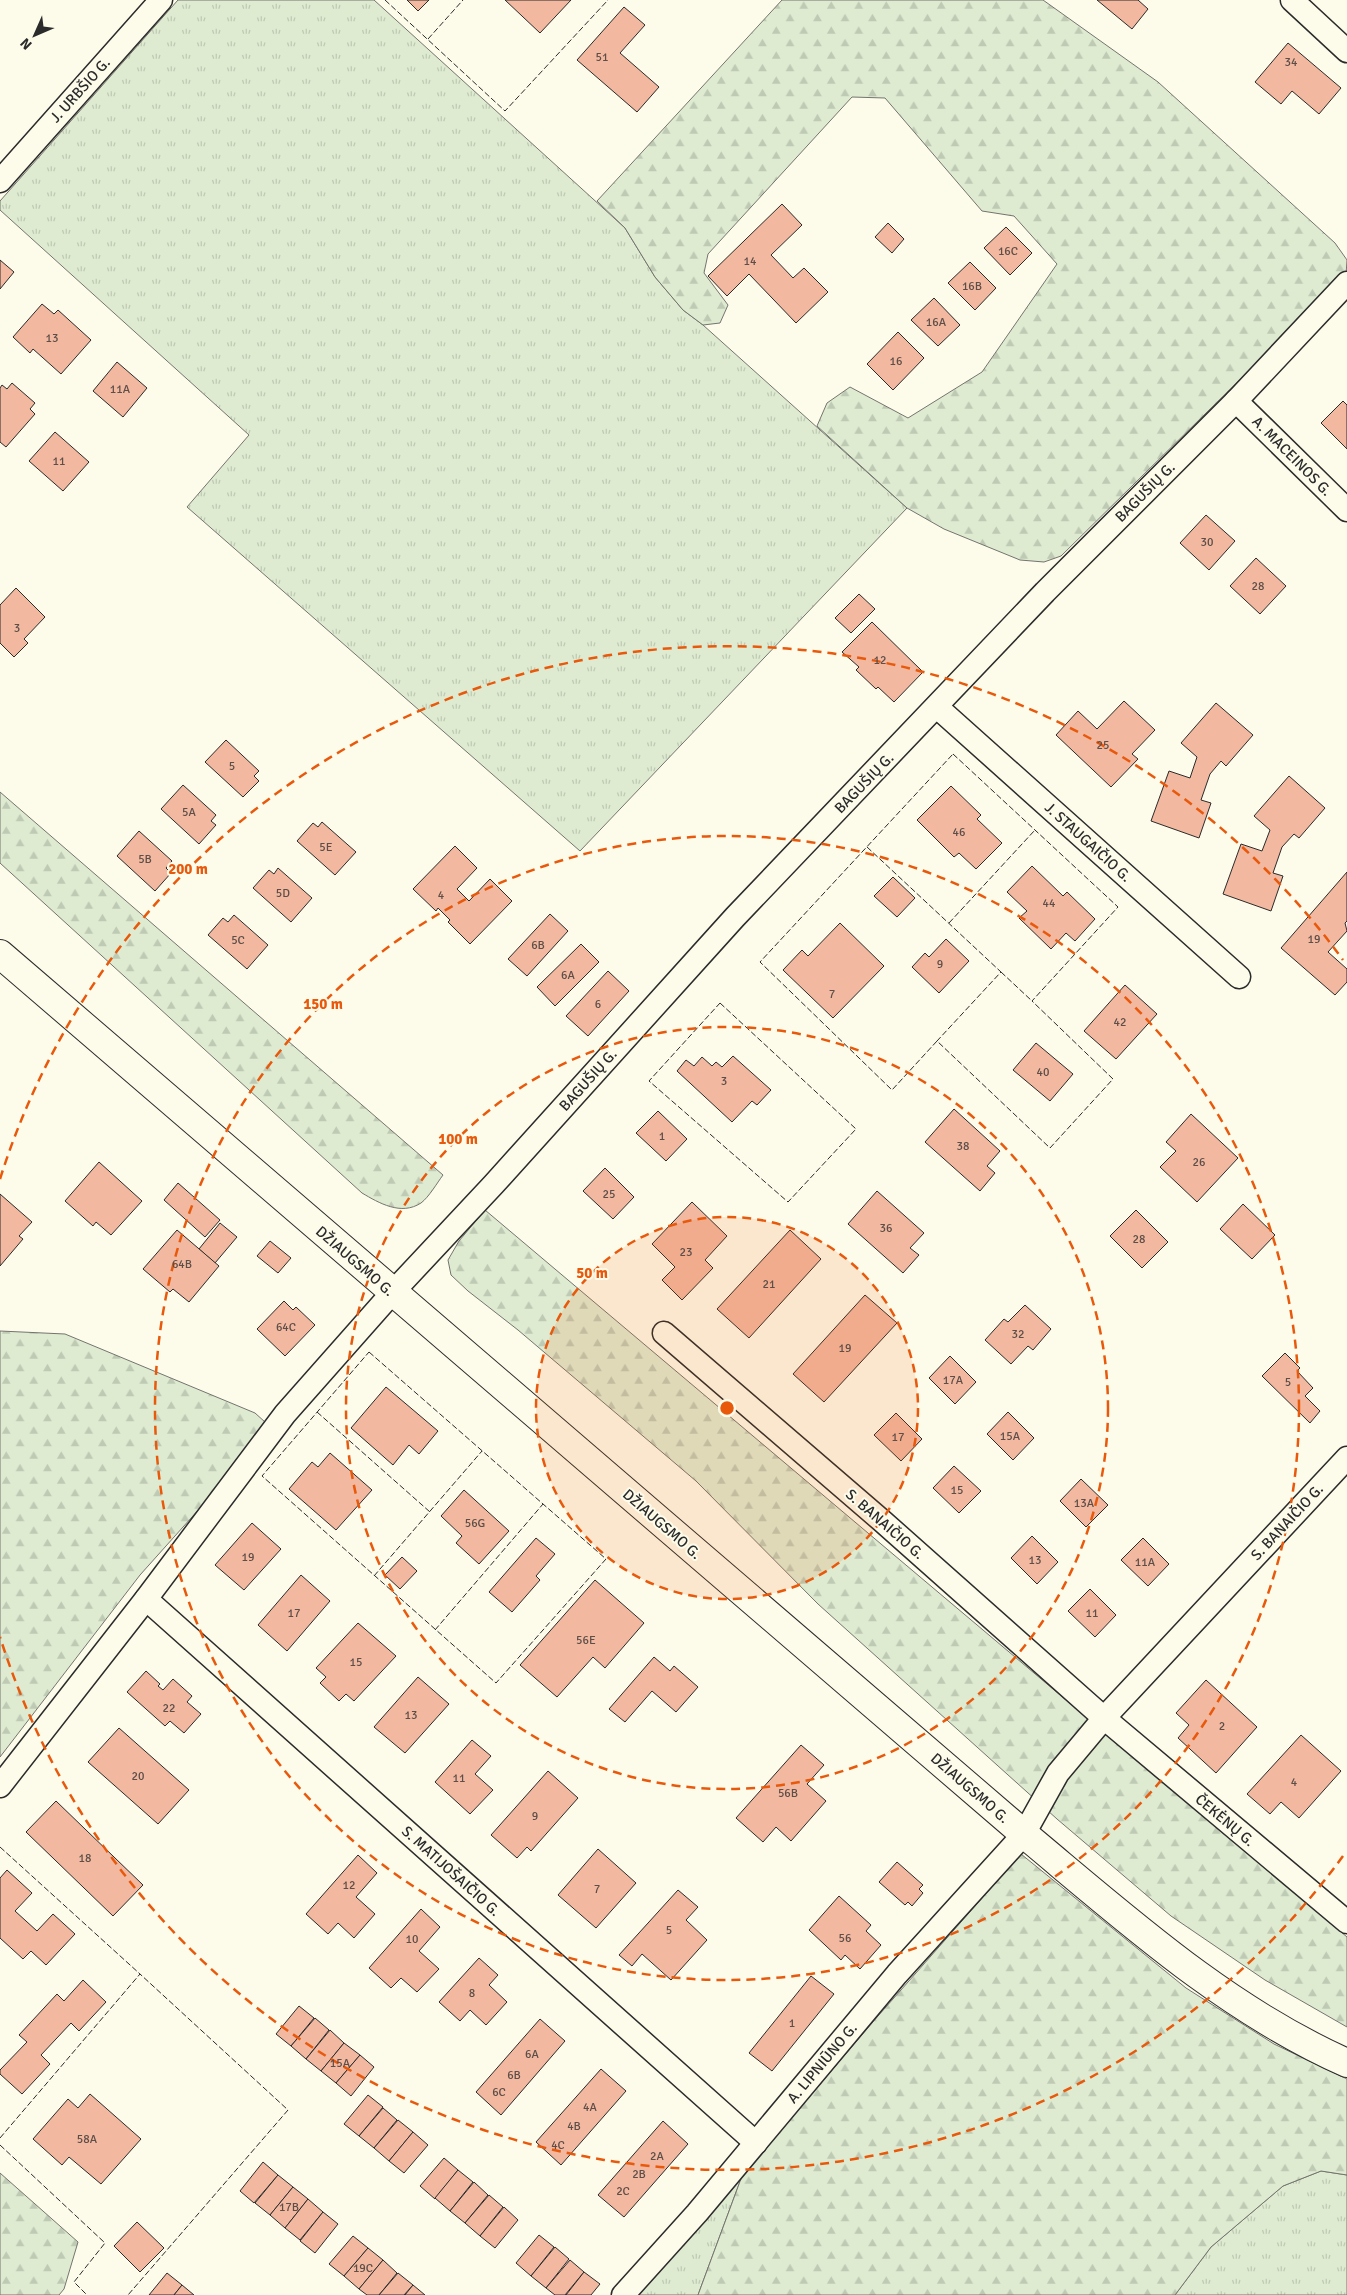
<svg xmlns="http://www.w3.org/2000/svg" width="1347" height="2295" font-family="Signika,sans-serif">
  <defs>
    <pattern id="grass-tufts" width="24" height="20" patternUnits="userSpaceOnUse" patternTransform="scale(1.25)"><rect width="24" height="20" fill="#deebd1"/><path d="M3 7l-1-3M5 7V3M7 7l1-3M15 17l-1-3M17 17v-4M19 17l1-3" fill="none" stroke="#bfcab4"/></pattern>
    <pattern id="forest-firs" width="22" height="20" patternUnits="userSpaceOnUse" patternTransform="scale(1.25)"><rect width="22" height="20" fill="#deebd1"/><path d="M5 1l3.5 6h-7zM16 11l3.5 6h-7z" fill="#bfcab4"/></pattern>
  </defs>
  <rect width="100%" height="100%" fill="#fdfbea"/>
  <g fill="url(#grass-tufts)" stroke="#74746e">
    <path d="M178 0H374L625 228 655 277 683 310 703 325 907 508 580 851 187 507 249 435 0 210V201Z"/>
    <path d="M1321 2171 1347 2175V2295H1175L1211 2247 1283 2186Z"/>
    <path d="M742 2176 698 2295H637Z"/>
  </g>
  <g fill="url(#forest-firs)" stroke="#74746e">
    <path d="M782 0H1043L1158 82 1335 243 1347 260 1346 275 1061 556 1044 562 1020 560 944 529 907 508 817 426 827 403 850 387 908 418 982 372 1057 264 1014 216 982 211 885 98 852 97 708 254 704 273 728 305 720 323 703 325 683 310 655 277 625 228 597 201Z"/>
    <path d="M0 792 443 1175C437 1183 429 1197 421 1203 401 1216 379 1203 362 1193L0 863Z"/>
    <path d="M485 1210 1347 1937V2027L1265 1980 1171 1916 1057 1819 818 1604 696 1481 518 1330 468 1291 451 1275 448 1260 459 1241Z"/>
    <path d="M0 1331 65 1334 255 1413 265 1422 235 1469 140 1575 0 1757Z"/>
    <path d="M1021 1854 1186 1988 1274 2044 1347 2079V2175L1321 2171 1283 2186 1211 2247 1175 2295H698L742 2176 878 2016Z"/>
    <path d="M0 2173 78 2242 64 2289 59 2295H0Z"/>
  </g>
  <g fill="#f2b8a0" stroke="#2b2b2b">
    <path d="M407 0H429L418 11Z"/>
    <path d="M505 0H571L540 33Z"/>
    <path d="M1097 0H1138L1148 9 1132 29Z"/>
    <path d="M624 7 645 25 620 53 659 87 637 112 577 60Z"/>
    <path d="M1288 43 1341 88 1319 114 1292 91 1281 104 1255 82Z"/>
    <path d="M782 204 802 225 771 255 793 278 804 268 828 292 796 323 749 274 727 296 708 276Z"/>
    <path d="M888 223 904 239 892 253 875 237Z"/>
    <path d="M1006 227 1032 253 1010 275 984 248Z"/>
    <path d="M0 260 14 272 0 289Z"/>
    <path d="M970 262 996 288 975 310 948 283Z"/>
    <path d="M934 298 960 325 938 346 911 320Z"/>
    <path d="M42 304 54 314 58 310 91 340 61 374 33 349 30 353 13 337Z"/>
    <path d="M898 332 924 358 893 390 867 364Z"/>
    <path d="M117 362 147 388 123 417 93 391Z"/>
    <path d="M12 383 35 403 30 409 35 414 6 447 0 442V388L2 385 7 389Z"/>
    <path d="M1343 401 1347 405V449L1321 423Z"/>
    <path d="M55 432 89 462 63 491 29 461Z"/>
    <path d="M1206 515 1235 541 1209 570 1180 543Z"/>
    <path d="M1256 558 1286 586 1260 614 1230 586Z"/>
    <path d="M16 588 45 617 24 639 28 643 14 657 0 643V605Z"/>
    <path d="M859 594 875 609 851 633 835 618Z"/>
    <path d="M872 622 923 672 894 702 878 687 876 689 856 670 859 667 842 652Z"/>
    <path d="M1124 701 1155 730 1132 754 1138 759 1111 787 1056 735 1078 711 1097 729Z"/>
    <path d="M1216 703 1253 735 1226 766 1221 761 1210 774 1201 800 1211 803 1199 838 1151 821 1169 771 1190 778 1197 757 1181 743Z"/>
    <path d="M226 740 259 771 254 776 259 781 243 797 205 762Z"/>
    <path d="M1289 776 1325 808 1299 838 1294 834 1282 847 1273 873 1283 876 1271 911 1223 894 1241 844 1262 851 1270 830 1254 816Z"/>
    <path d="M183 785 216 815 211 821 216 825 199 844 161 809Z"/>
    <path d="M951 786 981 815 977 819 1002 843 976 869 959 853 954 857 917 820Z"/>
    <path d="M322 822 356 852 335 875 297 841 313 823 318 827Z"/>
    <path d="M139 831 172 861 166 868 171 873 155 891 117 856Z"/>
    <path d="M455 846 477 868 457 889 469 901 490 879 512 901 470 944 448 922 450 920 438 908 436 911 413 889Z"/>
    <path d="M1032 866 1063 896 1067 892 1095 919 1075 941 1066 933 1051 949 1019 918 1027 911 1007 892Z"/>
    <path d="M278 868 312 898 291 922 253 888 269 870 274 874Z"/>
    <path d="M1347 872V921L1345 923 1347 931 1328 952 1347 969V982L1335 995 1281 948Z"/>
    <path d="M893 877 915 898 897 917 874 896Z"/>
    <path d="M550 914 568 931 527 976 508 959Z"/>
    <path d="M234 915 268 945 247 969 208 935 223 918 228 922Z"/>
    <path d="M840 923 884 966 833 1018 783 970 802 950 808 956Z"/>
    <path d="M946 939 969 961 939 993 912 967 925 953 929 957Z"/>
    <path d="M581 944 599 962 555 1006 537 987Z"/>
    <path d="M608 971 629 991 588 1036 566 1016Z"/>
    <path d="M1125 985 1157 1014 1116 1059 1084 1031Z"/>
    <path d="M1036 1043 1073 1074 1050 1101 1013 1070Z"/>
    <path d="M733 1056 771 1090 757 1105 752 1101 732 1122 677 1071 686 1060 694 1066 702 1057 712 1066 716 1062 722 1067Z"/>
    <path d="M954 1109 1000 1151 987 1166 995 1173 980 1191 925 1142Z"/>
    <path d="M658 1111 687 1139 666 1161 636 1133Z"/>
    <path d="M1191 1114 1238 1158 1197 1202 1160 1167 1176 1151 1166 1142Z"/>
    <path d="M99 1162 142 1201 111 1235 96 1222 93 1226 65 1201Z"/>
    <path d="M605 1168 634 1197 613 1219 583 1191Z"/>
    <path d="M178 1183 220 1220 205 1237 164 1200Z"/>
    <path d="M877 1191 924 1233 910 1248 919 1255 903 1273 848 1224Z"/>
    <path d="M0 1194 32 1222 19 1236 23 1239 0 1266Z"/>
    <path d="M692 1202 727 1236 705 1260 713 1268 682 1300 662 1280 675 1267 652 1244Z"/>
    <path d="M1243 1204 1275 1235 1252 1259 1220 1229Z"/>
    <path d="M1136 1210 1168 1242 1142 1268 1110 1236Z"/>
    <path d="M220 1223 237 1237 215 1263 199 1249Z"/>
    <path d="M177 1230 219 1266 189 1302 173 1289 170 1292 143 1269Z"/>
    <path d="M790 1230 821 1259 749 1338 717 1309Z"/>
    <path d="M270 1241 291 1258 278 1273 257 1256Z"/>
    <path d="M865 1295 897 1323 824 1402 793 1374Z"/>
    <path d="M284 1301 293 1310 296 1307 315 1325 285 1356 257 1329Z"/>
    <path d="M1025 1305 1051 1329 1033 1350 1028 1346 1011 1364 985 1340 1004 1319 1008 1322Z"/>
    <path d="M1285 1353 1300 1368 1297 1371 1313 1388 1305 1396 1320 1411 1310 1423 1262 1376Z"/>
    <path d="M950 1356 976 1382 955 1404 929 1378Z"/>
    <path d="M386 1387 438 1431 419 1454 409 1445 393 1465 351 1428Z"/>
    <path d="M1008 1412 1034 1438 1013 1460 987 1434Z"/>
    <path d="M896 1413 922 1439 901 1461 874 1435Z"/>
    <path d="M330 1453 372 1490 336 1530 289 1489 312 1462 318 1467Z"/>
    <path d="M954 1466 981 1491 959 1513 933 1488Z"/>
    <path d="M1081 1479 1108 1505 1086 1527 1060 1501Z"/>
    <path d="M464 1490 509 1531 479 1564 456 1543 462 1536 441 1516Z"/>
    <path d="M252 1523 281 1549 244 1590 215 1565Z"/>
    <path d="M1032 1536 1058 1562 1037 1584 1011 1558Z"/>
    <path d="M536 1538 555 1554 536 1576 540 1580 512 1612 489 1592Z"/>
    <path d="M1143 1538 1169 1564 1148 1586 1121 1560Z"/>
    <path d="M402 1557 417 1571 400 1589 385 1575Z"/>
    <path d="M301 1575 330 1601 287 1651 258 1625Z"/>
    <path d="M595 1580 644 1623 605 1668 593 1657 557 1697 520 1665Z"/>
    <path d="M1090 1589 1116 1615 1095 1637 1068 1611Z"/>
    <path d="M358 1623 396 1656 354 1701 346 1694 339 1701 320 1683 326 1677 316 1668Z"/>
    <path d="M654 1657 670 1671 674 1666 698 1687 676 1712 652 1691 625 1722 609 1709Z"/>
    <path d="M146 1671 160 1684 158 1686 163 1690 173 1679 192 1696 187 1702 201 1714 184 1733 170 1721 165 1726 127 1692Z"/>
    <path d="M418 1677 449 1704 405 1753 374 1727Z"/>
    <path d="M1206 1680 1257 1727 1216 1773 1178 1738 1189 1725 1176 1713Z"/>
    <path d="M119 1728 189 1790 158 1824 88 1762Z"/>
    <path d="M1301 1735 1341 1771 1299 1818 1281 1802 1270 1814 1247 1794Z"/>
    <path d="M472 1740 491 1756 475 1774 493 1790 470 1814 435 1782Z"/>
    <path d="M801 1745 824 1765 807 1784 826 1801 791 1841 776 1827 763 1842 736 1818Z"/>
    <path d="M548 1771 578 1798 531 1851 527 1847 517 1858 491 1835Z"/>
    <path d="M56 1801 143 1885 113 1916 26 1832Z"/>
    <path d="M598 1849 636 1883 596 1928 558 1895Z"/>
    <path d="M358 1855 377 1873 356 1897 375 1914 354 1938 338 1923 328 1934 306 1914Z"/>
    <path d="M897 1862 923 1885 919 1889 923 1893 912 1906 908 1902 905 1905 879 1882Z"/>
    <path d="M7 1870 32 1893 15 1911 37 1931 53 1914 75 1934 46 1965 31 1951 23 1959 0 1938V1878Z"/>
    <path d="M678 1890 698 1907 686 1920 707 1940 671 1980 642 1954 632 1966 619 1955Z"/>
    <path d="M839 1896 871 1925 866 1931 881 1945 860 1969 845 1955 841 1960 809 1930Z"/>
    <path d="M421 1909 440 1927 419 1951 439 1969 417 1992 401 1978 391 1988 369 1968Z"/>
    <path d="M479 1958 498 1975 489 1985 507 2002 486 2025 470 2010 460 2021 439 2002Z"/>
    <path d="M811 1976 834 1994 772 2071 749 2053Z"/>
    <path d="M83 1980 106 2002 79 2031 71 2023 41 2055 50 2064 22 2094 0 2074V2070L27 2042 19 2035 57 1994 64 2001Z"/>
    <path d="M299 2006 314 2018 291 2046 276 2034Z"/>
    <path d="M315 2018 329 2030 306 2059 291 2046Z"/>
    <path d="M540 2019 565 2041 501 2115 476 2092Z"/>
    <path d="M330 2030 344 2043 321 2071 306 2059Z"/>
    <path d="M344 2043 360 2055 336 2083 321 2071Z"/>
    <path d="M360 2055 374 2067 351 2096 336 2083Z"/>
    <path d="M601 2069 626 2091 561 2165 536 2142Z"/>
    <path d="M90 2094 141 2139 101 2184 69 2157 62 2165 33 2139 68 2099 78 2108Z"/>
    <path d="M368 2095 383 2107 359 2136 344 2124Z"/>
    <path d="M383 2108 397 2120 374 2148 359 2136Z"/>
    <path d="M398 2120 413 2132 389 2161 374 2148Z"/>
    <path d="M663 2121 688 2144 624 2217 598 2195Z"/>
    <path d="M413 2132 428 2145 404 2173 389 2161Z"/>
    <path d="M444 2158 458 2170 435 2199 420 2186Z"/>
    <path d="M263 2162 278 2175 254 2203 240 2191Z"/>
    <path d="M458 2170 473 2182 450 2211 435 2198Z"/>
    <path d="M278 2175 293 2187 270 2215 255 2203Z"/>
    <path d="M474 2182 488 2195 465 2223 450 2211Z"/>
    <path d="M293 2187 308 2199 285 2228 270 2215Z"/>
    <path d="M489 2195 503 2207 480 2236 465 2223Z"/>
    <path d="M308 2199 323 2212 300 2240 285 2228Z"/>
    <path d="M504 2207 518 2220 495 2248 480 2236Z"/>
    <path d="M323 2212 338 2224 315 2253 300 2241Z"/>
    <path d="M137 2222 164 2248 140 2272 114 2246Z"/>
    <path d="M539 2235 554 2247 531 2276 516 2263Z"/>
    <path d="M353 2236 368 2248 344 2276 329 2264Z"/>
    <path d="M555 2247 569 2259 546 2288 531 2276Z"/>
    <path d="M368 2248 383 2260 359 2289 344 2276Z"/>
    <path d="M383 2260 397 2273 379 2295H367L359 2289Z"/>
    <path d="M570 2260 584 2272 565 2295H555L546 2288Z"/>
    <path d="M584 2272 600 2284 591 2295H566Z"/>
    <path d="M167 2273 182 2285 174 2295H149Z"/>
    <path d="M398 2273 413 2285 404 2295H379Z"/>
    <path d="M182 2285 194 2295H174Z"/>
    <path d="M413 2285 425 2295H405Z"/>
  </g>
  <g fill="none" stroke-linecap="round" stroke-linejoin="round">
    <defs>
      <g id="minor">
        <path d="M1292 0 1347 51"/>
        <path d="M0 181 161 0"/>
        <path d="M1236 401 1347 510"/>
        <path d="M937 707 1239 977"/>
        <path d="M664 1333 881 1520 1104 1718 1347 1922"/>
        <path d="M146 1599 756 2143"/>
        <path d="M0 1786 146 1599 285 1414 392 1293 494 1184 735 917 1045 592 1236 401 1347 283"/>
        <path d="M623 2295 697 2213 897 1974 1024 1834 1058 1773 1104 1718 1347 1458"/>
      </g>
      <path id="tertiary" d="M0 954 1024 1834C1125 1918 1225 2009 1347 2063"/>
    </defs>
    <use href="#minor" stroke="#2b2b2b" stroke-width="25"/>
    <use href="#tertiary" stroke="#2b2b2b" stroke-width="30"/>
    <use href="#minor" stroke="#fdfbea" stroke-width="22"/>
    <use href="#tertiary" stroke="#fdfbea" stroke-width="28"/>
    <g stroke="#2b2b2b" stroke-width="1" stroke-dasharray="6 2.5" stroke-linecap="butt">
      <path d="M385 0 505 111 608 0"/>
      <path d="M428 39 463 0"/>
      <path d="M953 754 1118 907 1032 1001 1113 1079 1050 1148 937 1041 892 1090 760 962Z"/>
      <path d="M867 847 1001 972 937 1041"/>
      <path d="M949 923 1035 830"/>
      <path d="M1001 972 1032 1001"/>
      <path d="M720 1003 856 1129 788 1202 649 1081Z"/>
      <path d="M369 1352 606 1559 496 1683 262 1476Z"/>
      <path d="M317 1412 430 1512"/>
      <path d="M374 1576 482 1451"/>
      <path d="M435 1630 543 1504"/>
      <path d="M0 1847 140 1974"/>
      <path d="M0 2138 140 1974 288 2110 128 2295"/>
      <path d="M0 2145 105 2243 74 2282 87 2295"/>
    </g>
  </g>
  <circle cx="727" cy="1408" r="191" fill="#e8590c" fill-opacity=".12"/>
  <g fill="none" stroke="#e8590c" stroke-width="2.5" stroke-dasharray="9 6">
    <circle cx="727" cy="1408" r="191"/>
    <circle cx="727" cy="1408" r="381"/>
    <circle cx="727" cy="1408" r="572"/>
    <path d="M1343 1856A762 762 0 0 1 0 1637M0 1179A762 762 0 0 1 1343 960"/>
  </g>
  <g text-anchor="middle" stroke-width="4" stroke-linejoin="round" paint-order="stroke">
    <g font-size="12" fill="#5d4e48">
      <text x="602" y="61">51</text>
      <text x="1291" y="66">34</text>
      <text x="1008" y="255">16C</text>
      <text x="750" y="265">14</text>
      <text x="972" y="290">16B</text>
      <text x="936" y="326">16A</text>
      <text x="52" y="342">13</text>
      <text x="896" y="365">16</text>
      <text x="120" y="393">11A</text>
      <text x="59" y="465">11</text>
      <text x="1207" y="546">30</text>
      <text x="1258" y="590">28</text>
      <text x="17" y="632">3</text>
      <text x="880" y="664">12</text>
      <text x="1103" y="749">25</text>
      <text x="232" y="770">5</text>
      <text x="189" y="816">5A</text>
      <text x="959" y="836">46</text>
      <text x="326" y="851">5E</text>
      <text x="145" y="863">5B</text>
      <text x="283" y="897">5D</text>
      <text x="441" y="899">4</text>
      <text x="1049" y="907">44</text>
      <text x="1314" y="943">19</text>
      <text x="238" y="944">5C</text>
      <text x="538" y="949">6B</text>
      <text x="940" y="968">9</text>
      <text x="568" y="979">6A</text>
      <text x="832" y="998">7</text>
      <text x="598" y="1008">6</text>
      <text x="1120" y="1026">42</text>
      <text x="1043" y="1076">40</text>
      <text x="724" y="1085">3</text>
      <text x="662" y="1140">1</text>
      <text x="963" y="1150">38</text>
      <text x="1199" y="1166">26</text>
      <text x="609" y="1198">25</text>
      <text x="886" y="1232">36</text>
      <text x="1139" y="1243">28</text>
      <text x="686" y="1256">23</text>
      <text x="182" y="1268">64B</text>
      <text x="769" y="1288">21</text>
      <text x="286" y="1331">64C</text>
      <text x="1018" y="1338">32</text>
      <text x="845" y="1352">19</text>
      <text x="953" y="1384">17A</text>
      <text x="1288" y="1386">5</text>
      <text x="1010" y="1440">15A</text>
      <text x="898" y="1441">17</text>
      <text x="957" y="1494">15</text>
      <text x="1084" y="1507">13A</text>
      <text x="475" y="1527">56G</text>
      <text x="248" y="1561">19</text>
      <text x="1035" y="1564">13</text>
      <text x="1145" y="1566">11A</text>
      <text x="294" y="1617">17</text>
      <text x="1092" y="1617">11</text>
      <text x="586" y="1644">56E</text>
      <text x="356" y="1666">15</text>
      <text x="169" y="1712">22</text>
      <text x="411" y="1719">13</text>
      <text x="1222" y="1730">2</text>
      <text x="138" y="1780">20</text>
      <text x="459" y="1782">11</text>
      <text x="1294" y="1786">4</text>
      <text x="788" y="1797">56B</text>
      <text x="535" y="1820">9</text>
      <text x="85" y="1862">18</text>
      <text x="349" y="1889">12</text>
      <text x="597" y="1893">7</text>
      <text x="669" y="1934">5</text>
      <text x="845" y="1942">56</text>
      <text x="412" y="1943">10</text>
      <text x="472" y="1997">8</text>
      <text x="792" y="2027">1</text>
      <text x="532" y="2058">6A</text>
      <text x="340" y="2067">15A</text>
      <text x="514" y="2079">6B</text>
      <text x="499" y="2096">6C</text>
      <text x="590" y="2111">4A</text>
      <text x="574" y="2130">4B</text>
      <text x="87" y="2143">58A</text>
      <text x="558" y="2149">4C</text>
      <text x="657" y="2160">2A</text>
      <text x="639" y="2178">2B</text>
      <text x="623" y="2195">2C</text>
      <text x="289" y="2211">17B</text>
      <text x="363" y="2272">19C</text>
    </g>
    <g font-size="15" fill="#2b2b2b" stroke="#fdfbea">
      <text transform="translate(80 90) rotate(-48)" y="5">J. URBŠIO G.</text>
      <text transform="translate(1292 456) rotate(45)" y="5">A. MACEINOS G.</text>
      <text transform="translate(1145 492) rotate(-45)" y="5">BAGUŠIŲ G.</text>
      <text transform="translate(864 783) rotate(-46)" y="5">BAGUŠIŲ G.</text>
      <text transform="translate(1088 842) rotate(42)" y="5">J. STAUGAIČIO G.</text>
      <text transform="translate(588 1080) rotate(-48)" y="5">BAGUŠIŲ G.</text>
      <text transform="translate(355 1261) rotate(41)" y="5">DŽIAUGSMO G.</text>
      <text transform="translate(1287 1522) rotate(-47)" y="5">S. BANAIČIO G.</text>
      <text transform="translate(662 1524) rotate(41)" y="5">DŽIAUGSMO G.</text>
      <text transform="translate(885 1524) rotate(41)" y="5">S. BANAIČIO G.</text>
      <text transform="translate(970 1788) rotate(41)" y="5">DŽIAUGSMO G.</text>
      <text transform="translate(1225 1820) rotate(40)" y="5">ČEKĖNŲ G.</text>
      <text transform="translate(451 1871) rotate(42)" y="5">S. MATIJOŠAIČIO G.</text>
      <text transform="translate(822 2063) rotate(-50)" y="5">A. LIPNIŪNO G.</text>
    </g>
  </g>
  <circle cx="727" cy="1408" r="8" fill="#e8590c" stroke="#fdfbea" stroke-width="2.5"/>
  <g font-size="15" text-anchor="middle" font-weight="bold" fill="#e8590c" stroke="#fdfbea" stroke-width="4" stroke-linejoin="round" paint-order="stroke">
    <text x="188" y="874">200 m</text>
    <text x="323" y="1009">150 m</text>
    <text x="458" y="1144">100 m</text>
    <text x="592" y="1278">50 m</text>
  </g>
  <g transform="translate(35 35) rotate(225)" stroke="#fdfbea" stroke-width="4" paint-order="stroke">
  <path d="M0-4L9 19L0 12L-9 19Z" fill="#2b2b2b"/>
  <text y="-8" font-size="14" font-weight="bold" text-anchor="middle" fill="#2b2b2b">N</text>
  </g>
</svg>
